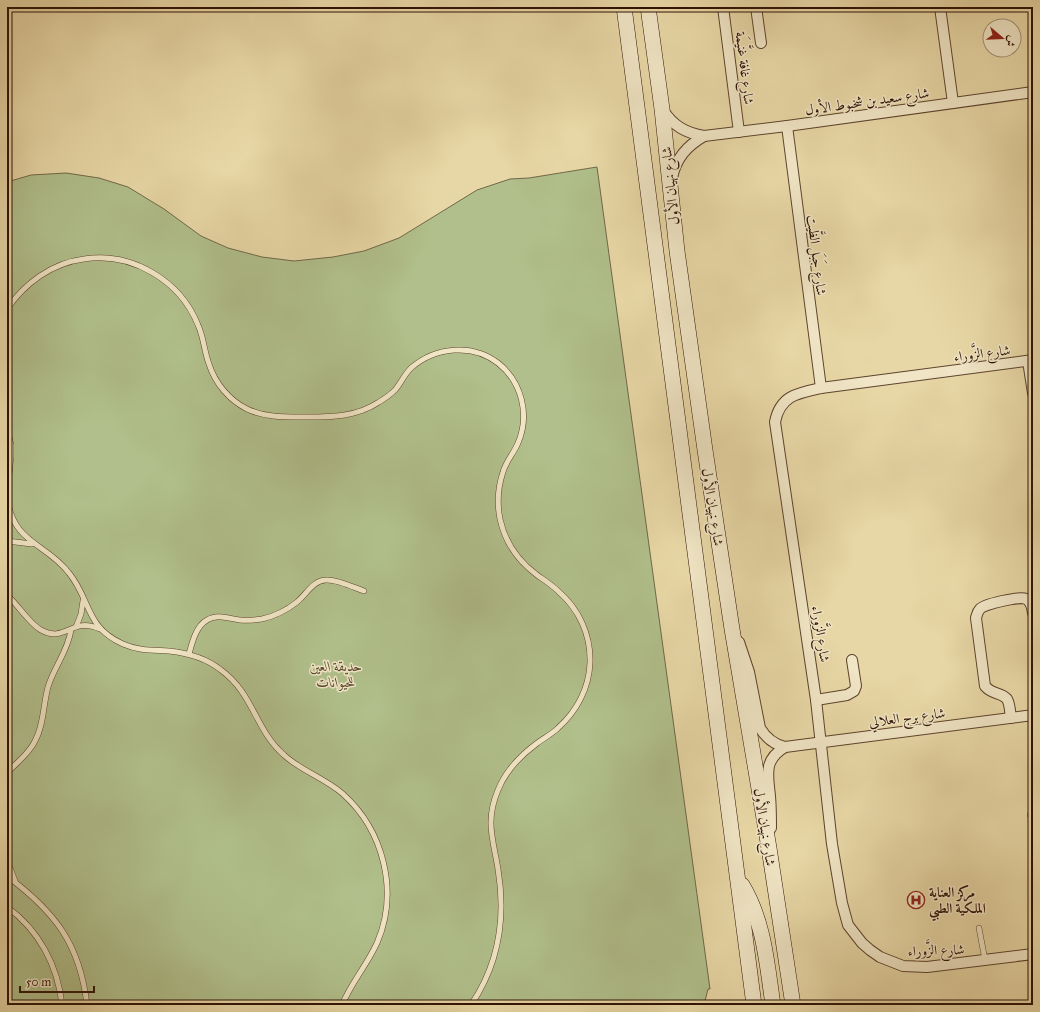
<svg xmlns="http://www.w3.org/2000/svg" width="1040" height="1012" font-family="'IM FELL Great Primer',Amiri,serif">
  <rect width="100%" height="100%" fill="#e8d7a6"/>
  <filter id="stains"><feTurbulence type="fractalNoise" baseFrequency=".005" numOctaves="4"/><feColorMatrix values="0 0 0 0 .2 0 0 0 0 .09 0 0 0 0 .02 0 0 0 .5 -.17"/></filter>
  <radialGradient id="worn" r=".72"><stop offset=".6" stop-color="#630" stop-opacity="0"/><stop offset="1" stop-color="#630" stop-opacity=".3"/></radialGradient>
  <path fill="#b0bf8b" stroke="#706848" d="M597 167 710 989H708L704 1005H7V182L31 175 49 174 66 173 99 178 128 187 164 209 201 236 228 248 262 257 294 261 333 257 364 251 399 238 477 190 510 179 529 178Z"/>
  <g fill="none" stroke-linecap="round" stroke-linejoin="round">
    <defs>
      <g id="service">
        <path d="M7 309C25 283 52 263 84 259 132 252 180 280 198 325 204 338 204 351 209 364 215 383 229 400 247 409 264 417 282 417 300 417 328 417 355 418 379 402 384 399 390 395 395 390 401 383 404 375 411 368 435 347 472 343 498 363 522 382 530 415 518 443 514 453 506 461 503 472 498 487 497 504 500 519 505 542 518 561 537 575 544 580 552 585 558 591 579 609 591 635 590 663 589 688 577 711 558 728 552 734 544 738 536 744 520 756 506 770 498 790 485 821 493 839 498 869 506 918 499 964 471 1005"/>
        <path d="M7 428 11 445V456L7 493"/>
        <path d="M7 499C15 545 45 542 69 573 91 600 85 627 123 644 139 651 153 650 169 651 188 653 206 658 221 670 254 694 255 730 284 755 301 771 325 778 343 794 384 831 399 892 377 943 367 965 351 983 342 1005"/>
        <path d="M7 541 32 544"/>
        <path d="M7 595C18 605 30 624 41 630 56 638 63 632 76 627 84 624 93 626 100 629"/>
        <path d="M76 627 81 614 83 601"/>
        <path d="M189 654C192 643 196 626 207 620 218 613 229 619 240 620 247 621 255 620 262 619 275 616 287 610 297 602 306 595 313 580 326 580 336 579 353 587 364 591"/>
        <path d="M7 773C17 762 29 754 35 741 44 725 43 705 48 687 54 667 68 651 71 630"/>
        <path d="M1030 815H1033"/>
        <path d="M7 860 15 881"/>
        <path d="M7 876C55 912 80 944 87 1005"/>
        <path d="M7 907C39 930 58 966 62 1005"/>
        <path d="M979 928 985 960"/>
      </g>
      <g id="minor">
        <path d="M723 7 739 132"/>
        <path d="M756 7 761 43"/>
        <path d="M940 7 953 103"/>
        <path d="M663 110C673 126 686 133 704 136L787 126 1033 92"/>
        <path d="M787 126 821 388"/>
        <path d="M672 178C676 158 687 146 704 136"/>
        <path d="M1033 360 821 388C797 393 780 396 775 422L816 700 832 844 842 903 848 925 862 943 870 950 880 957 903 966 927 967 1033 954"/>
        <path d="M1028 361 1033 393"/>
        <path d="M739 642 749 672 760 728C766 738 773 744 785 747"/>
        <path d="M816 700 847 695 854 691 856 686 852 660"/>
        <path d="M1011 718C1010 712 1010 704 1007 699 1001 692 992 695 985 686L976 618C977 615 977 612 980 609 984 604 1020 596 1026 599 1032 602 1032 608 1033 613"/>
        <path d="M771 828C771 817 771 807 770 796 768 775 763 760 785 747L1033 715"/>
      </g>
      <g id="secondary">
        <path d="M624 7 754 1005"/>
        <path d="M648 7 662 109 677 251 705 450 732 629 769 848 793 1005"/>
        <path d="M742 885C764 921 767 964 773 1005"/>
      </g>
    </defs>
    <use href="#service" stroke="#5d432d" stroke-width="6"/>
    <use href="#minor" stroke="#5d432d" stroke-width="12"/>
    <use href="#secondary" stroke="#2f1205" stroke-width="16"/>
    <use href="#service" stroke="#f0e5c5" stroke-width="5"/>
    <use href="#minor" stroke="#f0e5c5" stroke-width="10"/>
    <use href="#secondary" stroke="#f0e5c5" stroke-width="15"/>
  </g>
  <defs>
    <symbol id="hospital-ring" viewBox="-11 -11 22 22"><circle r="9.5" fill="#f0e5c5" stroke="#8f2418" stroke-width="1.5"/><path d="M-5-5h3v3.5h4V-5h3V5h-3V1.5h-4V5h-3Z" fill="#8f2418"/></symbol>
  </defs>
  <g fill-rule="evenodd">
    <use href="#hospital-ring" x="906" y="890" width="20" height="20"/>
  </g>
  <g text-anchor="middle" stroke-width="3" stroke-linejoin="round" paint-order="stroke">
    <g font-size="14" fill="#2f1205" stroke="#f0e5c5">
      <text transform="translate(745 68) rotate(83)" y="5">شارع غافة غنَّيمَة</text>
      <text transform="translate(867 101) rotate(-8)" y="5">شارع سعيد بن شخبوط الأول</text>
      <text transform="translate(670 186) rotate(-96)" y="5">شارع نهيان الأول</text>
      <text transform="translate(817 255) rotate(83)" y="5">شارع جَبَل الظَّيت</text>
      <text transform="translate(982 353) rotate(-7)" y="5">شارع الزَّوراء</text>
      <text transform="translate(713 507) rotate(81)" y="5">شارع نهيان الأول</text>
      <text transform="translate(821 634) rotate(81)" y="5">شارع الزَّوراء</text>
      <text transform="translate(907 717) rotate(-7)" y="5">شارع برج العلالي</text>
      <text transform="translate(765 827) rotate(81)" y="5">شارع نهيان الأول</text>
      <text transform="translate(936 950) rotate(-2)" y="5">شارع الزَّوراء</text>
    </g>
    <g font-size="14" font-style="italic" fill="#56462d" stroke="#f0e5c5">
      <text x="336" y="671">حديقة العين<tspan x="336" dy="16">للحيوانات</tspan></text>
    </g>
    <g font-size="14" font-weight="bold" fill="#2f1205" stroke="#f0e5c5" text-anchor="start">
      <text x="929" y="897">مركز العناية<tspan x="929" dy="16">الملكية الطبي</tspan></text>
    </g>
  </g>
  <rect width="1040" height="1012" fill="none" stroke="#e8d7a6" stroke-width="24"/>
  <rect x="8" y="8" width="1024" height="996" fill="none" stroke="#2f1205" stroke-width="2"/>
  <rect x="12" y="12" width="1016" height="988" fill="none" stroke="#2f1205"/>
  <g transform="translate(1002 38) rotate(109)"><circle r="19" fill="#f0e5c5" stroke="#a39178"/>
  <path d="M0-3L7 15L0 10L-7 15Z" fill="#8f2418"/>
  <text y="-6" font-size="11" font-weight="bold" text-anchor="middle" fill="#2f1205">ش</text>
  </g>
  <path d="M20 986v6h74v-6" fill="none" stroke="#2f1205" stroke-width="2"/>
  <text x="26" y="986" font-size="12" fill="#2f1205" stroke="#f0e5c5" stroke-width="3" paint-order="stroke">50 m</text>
  <rect width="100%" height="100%" filter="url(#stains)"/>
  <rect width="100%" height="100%" fill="url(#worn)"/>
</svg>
